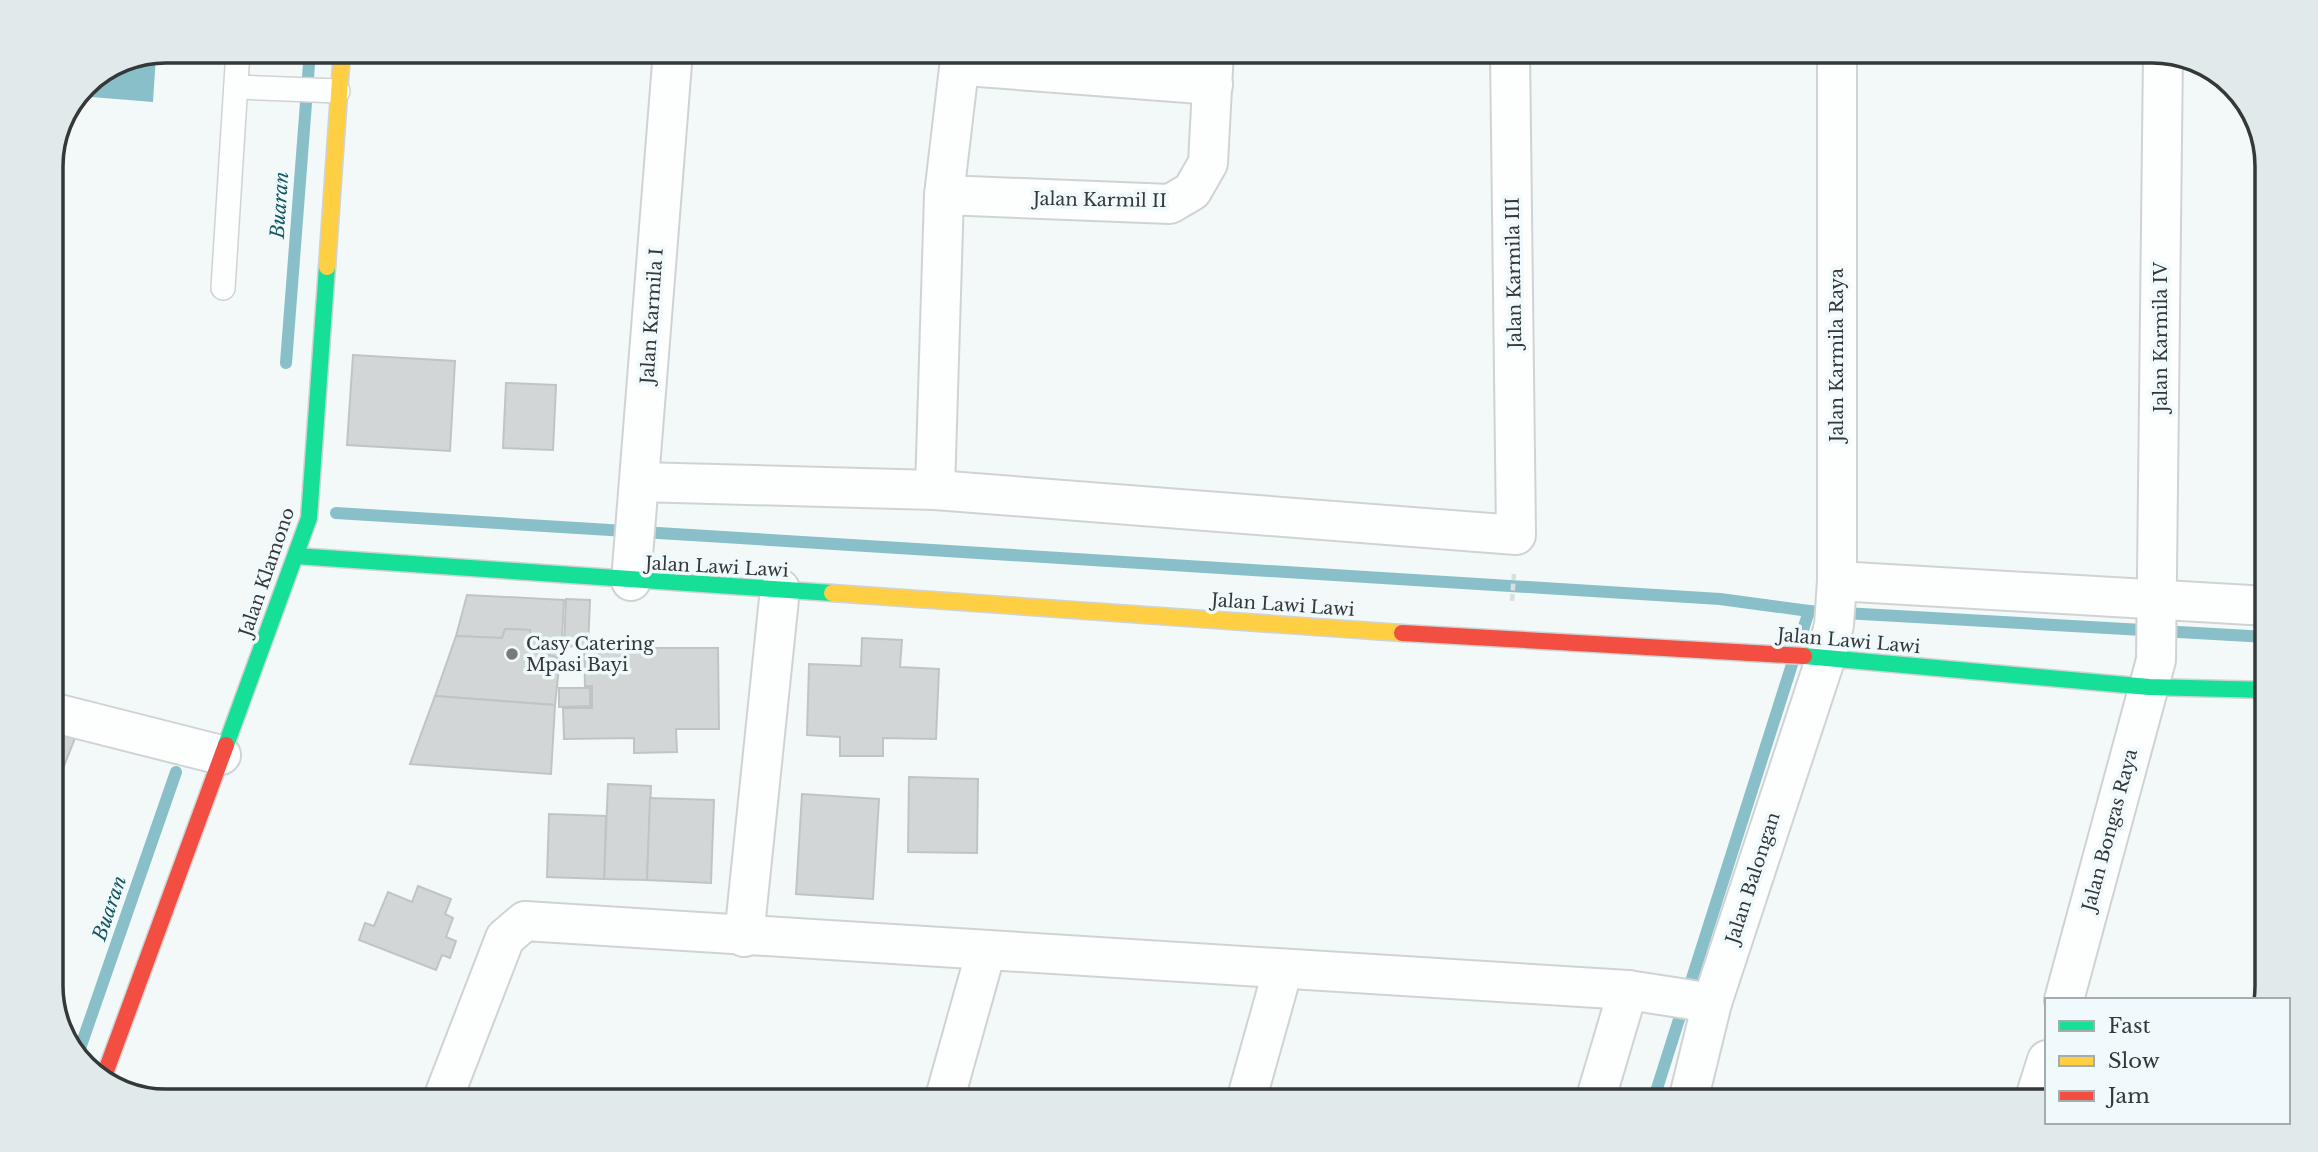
<svg xmlns="http://www.w3.org/2000/svg" width="2318" height="1152" font-family="'Libre Baskerville',serif">
  <rect width="100%" height="100%" fill="#f3f8f8"/>
  <path fill="#88bfc8" d="M156 55 153 102 79 96 85 84Z"/>
  <g fill="none" stroke-linecap="round" stroke-linejoin="round">
    <g stroke="#88bfc8" stroke-width="12">
      <path d="M286 363 310 51"/>
      <path d="M336 513 1720 599 1809 611 2267 637"/>
      <path d="M77 1057 176 772"/>
      <path d="M1653 1101 1809 611"/>
    </g>
  </g>
  <g fill="#d2d6d6" stroke="#c0c4c4" stroke-width="2">
    <path d="M353 355 455 361 450 451 347 445Z"/>
    <path d="M506 383 556 385 553 450 503 448Z"/>
    <path d="M467 595 564 600 561 658 530 651V630L505 629 502 638 456 636Z"/>
    <path d="M566 599 590 600 588 647 564 646Z"/>
    <path d="M505 629 530 630V651L560 658 555 705 435 696 456 636 502 638Z"/>
    <path d="M862 638 902 640 900 667 939 669 936 739 883 738V756H840V737L807 735 809 664 861 666Z"/>
    <path d="M584 648H718L719 729H676L677 752 634 753V738L564 739 563 708H592V686H585Z"/>
    <path d="M559 688H590V706L559 707Z"/>
    <path d="M435 696 555 705 551 774 410 764Z"/>
    <path d="M51 723 77 733 51 799Z"/>
    <path d="M909 777 978 779 977 853 908 852Z"/>
    <path d="M608 784 651 786 647 880 604 879Z"/>
    <path d="M802 794 879 799 873 899 796 894Z"/>
    <path d="M650 798 714 800 711 883 647 880Z"/>
    <path d="M549 814 606 816 604 879 547 877Z"/>
    <path d="M418 886 451 899 445 914 453 918 446 937 456 941 450 958 442 955 436 970 359 940 365 923 374 926 388 892 412 902Z"/>
  </g>
  <g fill="none" stroke-linecap="round" stroke-linejoin="round">
    <defs>
      <g id="lane">
        <path d="M236 87 338 91"/>
        <path d="M223 288 238 51"/>
      </g>
      <g id="street">
        <path d="M944 195 1170 204 1192 191 1208 163 1214 51"/>
        <path d="M639 482 935 490 1516 535 1510 51"/>
        <path d="M935 490 944 195 959 68 966 66 1213 85"/>
        <path d="M631 581 673 51"/>
        <path d="M1837 581 2267 606"/>
        <path d="M51 712 221 755"/>
        <path d="M744 937 780 589"/>
        <path d="M2064 1000 2156 660 2163 53"/>
        <path d="M442 1101 505 938 525 921 1628 990 1712 1003"/>
        <path d="M944 1101 986 951"/>
        <path d="M1246 1101 1283 969"/>
        <path d="M1595 1101 1628 990"/>
        <path d="M1688 1101 1712 1003 1826 657 1834 625 1837 581V51"/>
        <path d="M2034 1101 2047 1060"/>
      </g>
      <g id="fast">
        <path d="M296 556 832 593"/>
        <path d="M1804 656 2149 687 2267 690"/>
        <path d="M226 745 309 518 327 267"/>
      </g>
      <g id="slow">
        <path d="M327 267 342 51"/>
        <path d="M832 593 1402 633"/>
      </g>
      <g id="jam">
        <path d="M1402 633 1804 656"/>
        <path d="M103 1079 226 745"/>
      </g>
    </defs>
    <use href="#lane" stroke="#d0d3d4" stroke-width="26"/>
    <use href="#street" stroke="#d0d3d4" stroke-width="42"/>
    <use href="#fast" stroke="#d0d3d4" stroke-width="19"/>
    <use href="#slow" stroke="#d0d3d4" stroke-width="19"/>
    <use href="#jam" stroke="#d0d3d4" stroke-width="19"/>
    <path stroke="#dddede" stroke-width="4.5" stroke-dasharray="7 3.5" stroke-linecap="butt" d="M1512 601 1514 574"/>
    <use href="#lane" stroke="#fdfefe" stroke-width="23"/>
    <use href="#street" stroke="#fdfefe" stroke-width="38"/>
    <use href="#fast" stroke="#16e098" stroke-width="16"/>
    <use href="#slow" stroke="#ffcf43" stroke-width="16"/>
    <use href="#jam" stroke="#f24e42" stroke-width="16"/>
  </g>
  <circle fill="#777b7b" stroke="#f0f9fb" stroke-width="2.5" cx="512" cy="654" r="7"/>
  <g text-anchor="middle" stroke-width="7" stroke-linejoin="round" paint-order="stroke">
    <g font-size="18" fill="#343838" stroke="#f0f9fb">
      <text transform="translate(1100 200) rotate(1)" y="6">Jalan Karmil II</text>
      <text transform="translate(1514 273) rotate(-91)" y="6">Jalan Karmila III</text>
      <text transform="translate(652 316) rotate(-86)" y="6">Jalan Karmila I</text>
      <text transform="translate(2161 337) rotate(-90)" y="6">Jalan Karmila IV</text>
      <text transform="translate(1837 355) rotate(-90)" y="6">Jalan Karmila Raya</text>
      <text transform="translate(717 567) rotate(3)" y="6">Jalan Lawi Lawi</text>
      <text transform="translate(267 572) rotate(-71)" y="6">Jalan Klamono</text>
      <text transform="translate(1283 605) rotate(4)" y="6">Jalan Lawi Lawi</text>
      <text transform="translate(1849 641) rotate(5)" y="6">Jalan Lawi Lawi</text>
      <text transform="translate(2110 830) rotate(-75)" y="6">Jalan Bongas Raya</text>
      <text transform="translate(1753 878) rotate(-72)" y="6">Jalan Balongan</text>
    </g>
    <g font-size="18" fill="#343838" stroke="#f0f9fb" text-anchor="start">
      <text x="526" y="650">Casy Catering<tspan x="526" dy="21">Mpasi Bayi</tspan></text>
    </g>
    <g font-size="19" font-style="italic" fill="#155661" stroke="#f0f9fb">
      <text transform="translate(279 205) rotate(-86)" y="7">Buaran</text>
      <text transform="translate(109 908) rotate(-71)" y="7">Buaran</text>
    </g>
  </g>
  <path d="M0 0H2318V1152H0ZM166 63H2152A103 103 0 0 1 2255 166V986A103 103 0 0 1 2152 1089H166A103 103 0 0 1 63 986V166A103 103 0 0 1 166 63Z" fill="#e1eaeb" fill-rule="evenodd"/>
  <path fill="none" stroke="#343838" stroke-width="3.5" d="M166 63H2152A103 103 0 0 1 2255 166V986A103 103 0 0 1 2152 1089H166A103 103 0 0 1 63 986V166A103 103 0 0 1 166 63Z"/>
  <rect x="2045" y="998" width="245" height="126" fill="#f0f9fb" stroke="#a5acad" stroke-width="2"/>
  <rect x="2059" y="1021" width="35" height="10" fill="#16e098" stroke="#a5acad" stroke-width="2"/>
  <text x="2108" y="1033" font-size="21" fill="#343838">Fast</text>
  <rect x="2059" y="1056" width="35" height="10" fill="#ffcf43" stroke="#a5acad" stroke-width="2"/>
  <text x="2108" y="1068" font-size="21" fill="#343838">Slow</text>
  <rect x="2059" y="1091" width="35" height="10" fill="#f24e42" stroke="#a5acad" stroke-width="2"/>
  <text x="2108" y="1103" font-size="21" fill="#343838">Jam</text>
</svg>
